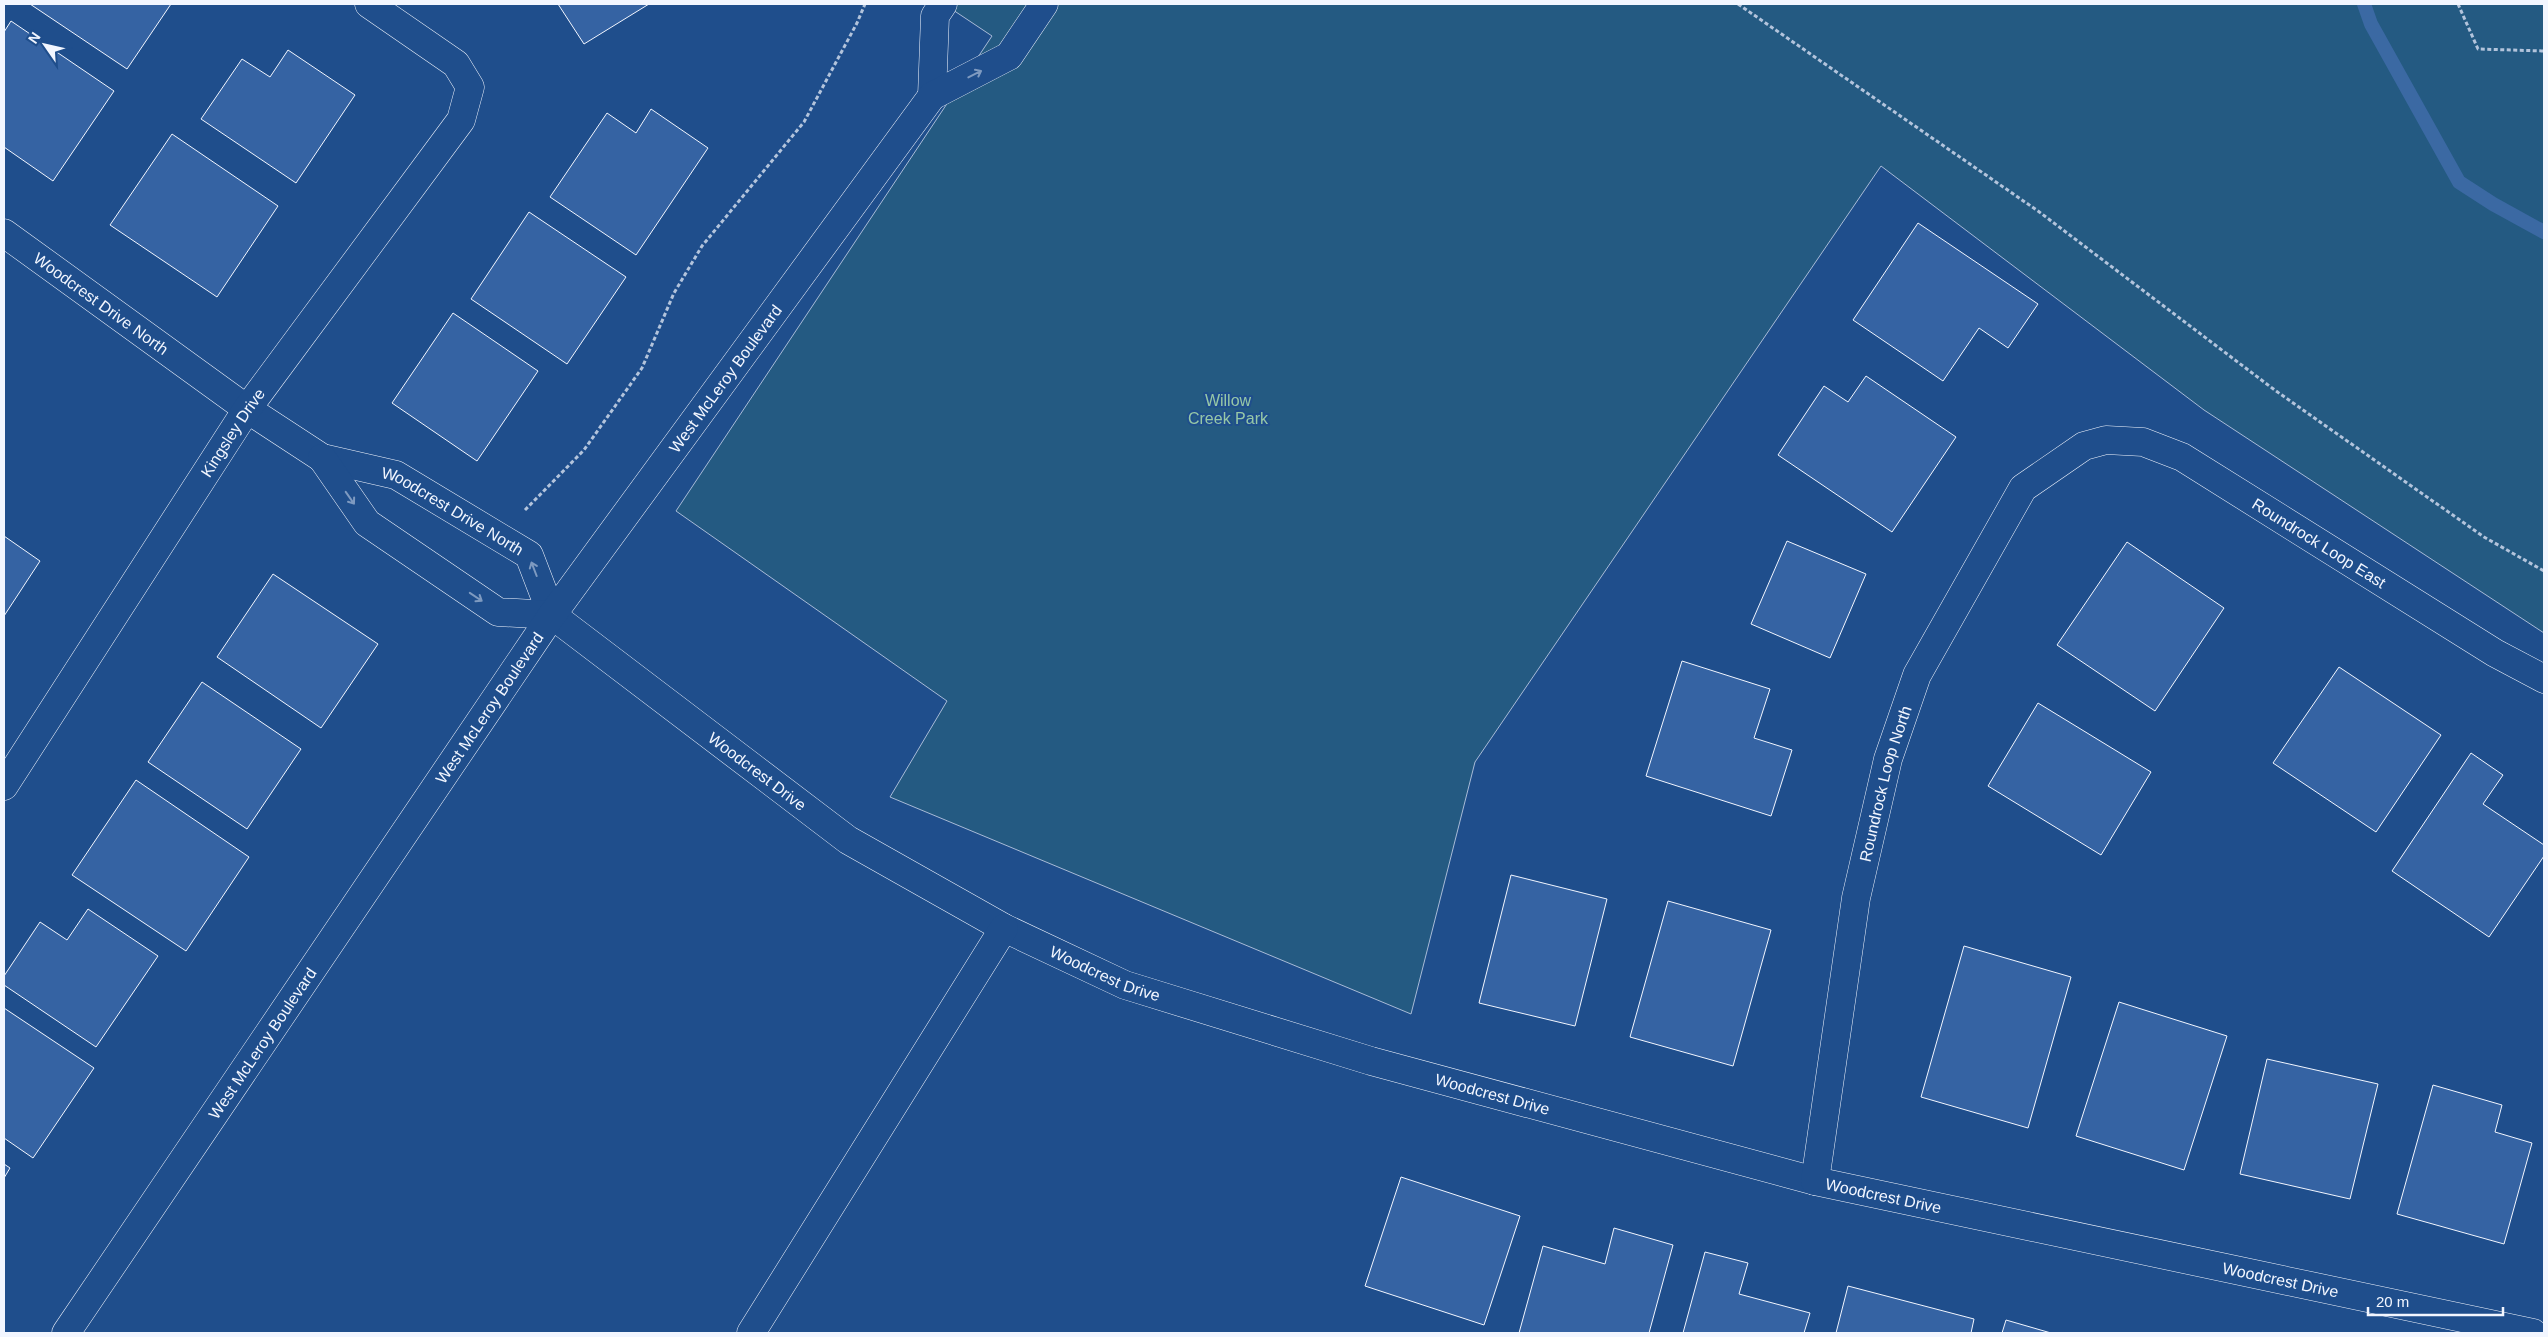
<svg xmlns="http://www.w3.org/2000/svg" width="2548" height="1337" font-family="Arial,sans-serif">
  <rect width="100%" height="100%" fill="#1f4e8c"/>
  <path fill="#245a82" stroke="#a8bbd7" d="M944 4H2544V633L2204 410 1881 166 1475 762 1411 1014 890 797 947 701 676 511 992 36Z"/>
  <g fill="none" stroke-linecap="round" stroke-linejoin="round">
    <path stroke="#3b69a3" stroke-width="14" d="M2364 4 2371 24 2459 182 2493 204 2544 232"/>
  </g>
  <g fill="#3563a3" stroke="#f2f6ff">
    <path d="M30 4H171L127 69Z"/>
    <path d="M558 4H649L584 44Z"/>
    <path d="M11 21 114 91 53 181 4 147V32Z"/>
    <path d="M288 50 355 95 296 183 201 119 242 59 270 77Z"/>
    <path d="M651 109 708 148 636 255 550 197 607 113 636 133Z"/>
    <path d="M172 134 278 206 217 297 110 225Z"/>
    <path d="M529 212 626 277 567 364 471 299Z"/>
    <path d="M1918 223 2038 304 2008 348 1979 328 1943 381 1853 320Z"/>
    <path d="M453 313 538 371 477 461 392 403Z"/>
    <path d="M1866 376 1956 437 1892 532 1778 455 1824 386 1848 402Z"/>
    <path d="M4 536 40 561 4 616Z"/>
    <path d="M1787 541 1866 574 1830 658 1751 624Z"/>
    <path d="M2127 542 2224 608 2155 711 2057 645Z"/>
    <path d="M273 574 378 644 321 728 217 657Z"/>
    <path d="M1682 661 1770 689 1754 738 1792 750 1771 816 1646 776Z"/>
    <path d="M2339 667 2441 735 2376 832 2273 763Z"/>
    <path d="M202 682 301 749 247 829 148 762Z"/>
    <path d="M2038 703 2151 772 2101 855 1988 786Z"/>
    <path d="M2471 753 2503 775 2483 804 2544 845V856L2489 937 2392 871Z"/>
    <path d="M136 780 249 857 186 951 72 875Z"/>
    <path d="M1511 875 1607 899 1575 1026 1479 1003Z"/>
    <path d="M1668 901 1771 930 1733 1066 1630 1037Z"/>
    <path d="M88 909 158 956 96 1047 4 985V976L40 922 67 940Z"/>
    <path d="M1964 946 2071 977 2028 1128 1921 1097Z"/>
    <path d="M2119 1002 2227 1036 2184 1170 2076 1136Z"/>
    <path d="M4 1008 94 1068 33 1158 4 1138Z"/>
    <path d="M2267 1059 2378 1084 2350 1199 2240 1174Z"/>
    <path d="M2433 1085 2502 1105 2495 1132 2532 1143 2504 1244 2397 1214Z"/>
    <path d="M4 1164 10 1168 4 1178Z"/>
    <path d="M1401 1177 1520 1216 1484 1325 1365 1286Z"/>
    <path d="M1614 1228 1673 1245 1649 1333H1519L1543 1246 1605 1264Z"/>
    <path d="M1705 1252 1748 1263 1739 1294 1810 1313 1804 1333H1683Z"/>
    <path d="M1848 1286 1974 1319 1971 1333H1836Z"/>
    <path d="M2006 1320 2051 1333H2002Z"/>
  </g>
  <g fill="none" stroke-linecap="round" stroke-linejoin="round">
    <defs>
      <g id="street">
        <path id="s1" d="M4 233 247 409 322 458 396 475 529 555 552 615"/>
        <path d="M322 458 367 523 498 612 552 615"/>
        <path id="s2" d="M552 615 848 840 1004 928 1125 985 1371 1061 1815 1181 2533 1333"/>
        <path id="s3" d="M4 786 247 409 461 120 470 87 456 64 369 4"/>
        <path id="s4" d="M1815 1181 1856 898 1888 759 1917 675 2023 488 2084 446 2106 440 2143 442 2182 457 2495 653 2544 679"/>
        <path d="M751 1333 1004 928"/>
      </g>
      <g id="secondary">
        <path d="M932 96 935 16 943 4"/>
        <path id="s5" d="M66 1333 552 615 932 96 1009 56 1044 4"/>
      </g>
    </defs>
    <use href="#street" stroke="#f2f6ff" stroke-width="29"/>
    <use href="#secondary" stroke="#f2f6ff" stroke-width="29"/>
    <g stroke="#b3c4dc" stroke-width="3" stroke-dasharray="4 2.5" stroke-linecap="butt">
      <path d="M1738 4 2038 211 2276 391 2484 537 2544 571"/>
      <path d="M2458 4 2478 49 2544 51"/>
      <path d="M525 510 584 450 642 368 674 293 702 246 804 122 857 23 865 4"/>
    </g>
    <use href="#street" stroke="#1f4e8c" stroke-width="28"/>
    <use href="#secondary" stroke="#1f4e8c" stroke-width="28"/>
  </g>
  <defs><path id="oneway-shaft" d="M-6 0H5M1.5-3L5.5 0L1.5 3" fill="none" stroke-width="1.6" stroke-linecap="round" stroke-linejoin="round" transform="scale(1.25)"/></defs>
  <g stroke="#7e9ac0">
    <use href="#oneway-shaft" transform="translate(975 74) rotate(-27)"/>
    <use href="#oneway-shaft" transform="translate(350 498) rotate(55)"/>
    <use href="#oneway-shaft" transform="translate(534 569) rotate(-111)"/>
    <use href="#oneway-shaft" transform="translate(476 597) rotate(34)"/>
  </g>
  <g text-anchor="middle" stroke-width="4" stroke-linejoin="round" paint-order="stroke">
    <g font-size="16" fill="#f2f6ff" stroke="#1f4e8c">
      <text dy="6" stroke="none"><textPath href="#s1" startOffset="120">Woodcrest Drive North</textPath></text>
      <text dy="6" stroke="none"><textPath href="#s5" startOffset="1160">West McLeroy Boulevard</textPath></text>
      <text dy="6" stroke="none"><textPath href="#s3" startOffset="421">Kingsley Drive</textPath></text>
      <text dy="6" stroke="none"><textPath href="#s1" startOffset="532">Woodcrest Drive North</textPath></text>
      <text dy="6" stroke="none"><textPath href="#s4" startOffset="1070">Roundrock Loop East</textPath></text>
      <text dy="6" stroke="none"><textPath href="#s5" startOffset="755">West McLeroy Boulevard</textPath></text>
      <text dy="6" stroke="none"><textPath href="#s2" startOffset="258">Woodcrest Drive</textPath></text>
      <text dy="6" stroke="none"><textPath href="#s4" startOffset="404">Roundrock Loop North</textPath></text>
      <text dy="6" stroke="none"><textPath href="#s2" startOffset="662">Woodcrest Drive</textPath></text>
      <text dy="6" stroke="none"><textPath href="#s5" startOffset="350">West McLeroy Boulevard</textPath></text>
      <text dy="6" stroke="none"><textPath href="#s2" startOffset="1068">Woodcrest Drive</textPath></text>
      <text dy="6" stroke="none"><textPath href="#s2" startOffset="1472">Woodcrest Drive</textPath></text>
      <text dy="6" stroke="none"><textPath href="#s2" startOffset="1878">Woodcrest Drive</textPath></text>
    </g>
    <g font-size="16" fill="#97c8a6" stroke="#1f4e8c">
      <text x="1228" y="406">Willow<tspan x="1228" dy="18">Creek Park</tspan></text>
    </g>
  </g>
  <rect width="2548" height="1337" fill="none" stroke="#f2f6ff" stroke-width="10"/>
  <g transform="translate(45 45) rotate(304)" stroke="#1f4e8c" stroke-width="4" paint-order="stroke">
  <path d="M0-4L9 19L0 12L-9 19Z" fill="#f2f6ff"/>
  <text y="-8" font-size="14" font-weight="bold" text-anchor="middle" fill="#f2f6ff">N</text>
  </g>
  <path d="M2368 1307v8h135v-8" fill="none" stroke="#f2f6ff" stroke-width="2.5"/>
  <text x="2376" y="1307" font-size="15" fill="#f2f6ff" stroke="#1f4e8c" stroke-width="4" paint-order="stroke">20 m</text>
</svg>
